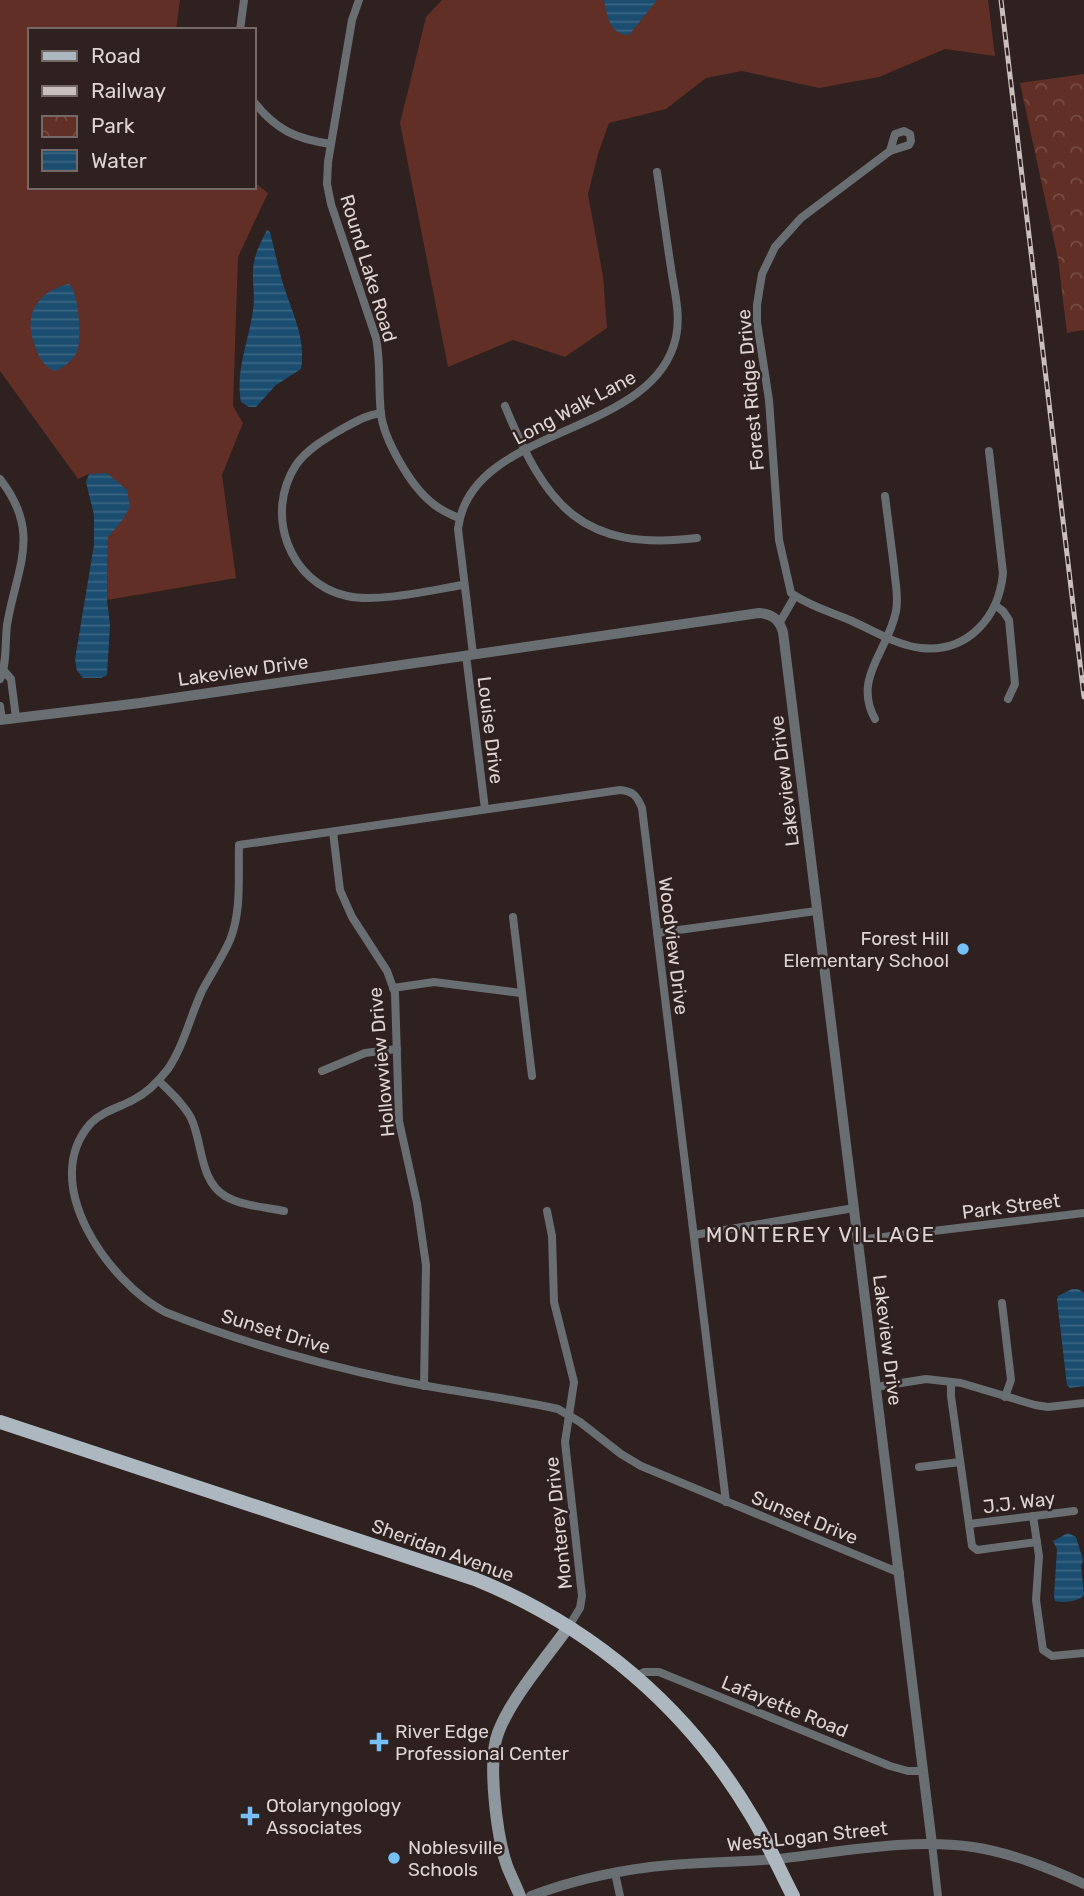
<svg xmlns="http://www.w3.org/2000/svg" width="1084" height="1896" font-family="Rubik,sans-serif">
  <defs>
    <pattern id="park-crowns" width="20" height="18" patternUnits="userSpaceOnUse" patternTransform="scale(1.75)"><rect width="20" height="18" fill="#612f25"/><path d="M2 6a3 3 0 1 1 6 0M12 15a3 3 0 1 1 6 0" fill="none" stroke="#774c44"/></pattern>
    <pattern id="water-rules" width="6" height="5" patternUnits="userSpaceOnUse" patternTransform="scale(1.75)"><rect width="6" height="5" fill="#1a4d6f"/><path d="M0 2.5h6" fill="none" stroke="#3b6683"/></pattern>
  </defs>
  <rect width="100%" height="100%" fill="#2e211f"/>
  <g fill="#612f25">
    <path d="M0 0H180L176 30H30V187H254V182L268 193 238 257 233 406 243 423 222 475 236 578 107 600 108 536 122 521 89 474 78 479 0 371Z"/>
    <path d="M442 0H988L995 56 945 49 879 77 819 88 742 71 706 78 666 109 609 123 598 154 588 194 603 276 607 328 565 357 513 340 448 367 400 123 426 17Z"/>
  </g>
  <path fill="url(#park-crowns)" d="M1084 74V330L1067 333 1058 259 1020 83Z"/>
  <g fill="url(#water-rules)">
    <path d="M604 0H657L629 35C610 35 607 16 604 0Z"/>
    <path d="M267 230 270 232C275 251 279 272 285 290 294 316 306 341 301 369L276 385 256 407H249L241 402C235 370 249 341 253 310 255 298 253 288 253 277 252 259 259 245 267 230Z"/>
    <path d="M69 284C79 292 81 336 78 349 75 359 63 369 54 371 41 364 37 354 33 340 24 311 41 290 69 284Z"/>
    <path d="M107 473 127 490 130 507 122 521 108 537 107 600 110 625 107 675 101 678H83L77 671 75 659 94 545V515L86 482 89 474Z"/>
    <path d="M1072 1289H1078L1084 1293V1386L1070 1388 1067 1385 1057 1300 1058 1296Z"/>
    <path d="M1068 1533 1076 1537 1083 1560 1081 1566 1084 1595C1078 1602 1064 1603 1055 1601L1054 1596 1057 1549 1053 1541Z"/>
  </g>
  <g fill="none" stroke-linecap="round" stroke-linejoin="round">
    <g stroke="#696e72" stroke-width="8">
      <path d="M359 0 352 20 328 162 327 184 331 204 376 338C381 363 378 389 381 414 384 440 411 486 431 502 440 510 449 514 459 518"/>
      <path d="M240 30 244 0"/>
      <path d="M254 102C276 130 296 139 331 144"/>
      <path d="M890 151 895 134 904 131 910 134 911 141 909 145 890 151 801 218 775 247 762 274 757 305V322L769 400 779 540 791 593C808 605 830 612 850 620 872 630 896 645 921 648 968 653 999 617 1003 573L989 451"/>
      <path d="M505 406C546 506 581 552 697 538"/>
      <path d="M381 413C366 415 355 422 342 429 325 439 307 449 296 465 264 514 289 583 347 596 377 603 431 590 463 585"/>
      <path d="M0 479C42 533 17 566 7 625 5 641 7 666 0 679"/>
      <path d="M996 606 1003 611 1009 620 1015 684 1008 699"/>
      <path d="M780 622 795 596"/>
      <path d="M473 654 458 529C470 424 655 438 676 337 681 314 674 290 671 268 666 236 662 204 657 172"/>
      <path d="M466 655 485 809"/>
      <path d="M4 671 11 679 16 718"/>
      <path d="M0 706 2 720"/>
      <path d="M875 719C852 678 889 650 896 611 899 597 895 582 894 567 891 544 888 520 885 496"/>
      <path d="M333 832 340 890 352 917 387 971 395 993 399 1121 417 1203 426 1265 424 1386"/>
      <path d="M513 917 532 1076"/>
      <path d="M657 933 816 911"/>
      <path d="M393 988 434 982 521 993"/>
      <path d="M322 1071 365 1053 397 1049"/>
      <path d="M159 1081C170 1092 183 1103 191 1118 203 1143 199 1180 225 1196 242 1206 265 1207 284 1211"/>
      <path d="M547 1211 552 1236 554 1302 574 1382 565 1442 582 1596 580 1608 569 1626"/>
      <path d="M694 1235 854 1208"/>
      <path d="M858 1240 1084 1213"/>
      <path d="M1002 1303 1011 1380 1005 1397"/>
      <path d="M951 1382V1396L972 1546 977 1550 1037 1542"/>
      <path d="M876 1387 926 1379 961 1383 1035 1405 1048 1407 1084 1403"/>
      <path d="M919 1467 960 1462"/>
      <path d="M726 1502 642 808C637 796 633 791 620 790L239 845C238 876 242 910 230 940 222 958 211 974 202 991 190 1017 184 1045 168 1069 158 1082 147 1093 133 1100 118 1108 103 1111 91 1123 37 1183 109 1282 165 1312 238 1341 318 1364 395 1380 449 1391 504 1397 558 1409L580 1422 621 1454 641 1466 900 1573"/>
      <path d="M1033 1516 1039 1556 1036 1600 1043 1650 1052 1656 1084 1653"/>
      <path d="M969 1524 1074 1511"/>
      <path d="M636 1676 644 1672H659L890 1766 908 1771H924"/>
      <path d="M932 1844 938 1896"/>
      <path d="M615 1873 620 1896"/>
    </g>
    <g stroke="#696e72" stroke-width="10">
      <path d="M0 720 140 703 759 613C772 614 779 619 783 632L932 1844"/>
      <path d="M531 1896C576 1879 623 1869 671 1865 706 1862 742 1862 777 1859 842 1852 908 1838 973 1847 1012 1853 1049 1868 1084 1884"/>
    </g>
    <path stroke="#8f979e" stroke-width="12" d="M520 1896C516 1886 511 1876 507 1866 497 1837 487 1762 498 1733 511 1698 547 1657 569 1626"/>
    <path stroke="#adb7c0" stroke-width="14" d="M0 1422 475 1579C591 1626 687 1707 751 1815 767 1841 779 1869 793 1896"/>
    <defs>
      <path id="rail" d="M1001 0 1084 697"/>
    </defs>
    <use href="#rail" stroke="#c9bfbd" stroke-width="5"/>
    <use href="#rail" stroke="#2e211f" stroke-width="2.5" stroke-dasharray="8" stroke-linecap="butt"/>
  </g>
  <g fill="#75c0f6" stroke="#2e211f" stroke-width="2.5">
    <circle cx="963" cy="949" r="7"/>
    <path d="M375.5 1731.5h7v7h7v7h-7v7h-7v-7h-7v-7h7z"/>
    <path d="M246.5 1805.5h7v7h7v7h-7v7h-7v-7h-7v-7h7z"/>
    <circle cx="394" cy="1858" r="7"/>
  </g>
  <g text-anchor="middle" stroke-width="5" stroke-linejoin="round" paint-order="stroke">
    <g font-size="19" fill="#ded5d3" stroke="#2e211f">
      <text transform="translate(369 268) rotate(73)" y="7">Round Lake Road</text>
      <text transform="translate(750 390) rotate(-95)" y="7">Forest Ridge Drive</text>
      <text transform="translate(574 407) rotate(-28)" y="7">Long Walk Lane</text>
      <text transform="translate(243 670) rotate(-8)" y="7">Lakeview Drive</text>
      <text transform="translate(491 730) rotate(83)" y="7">Louise Drive</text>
      <text transform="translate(784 781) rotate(-97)" y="7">Lakeview Drive</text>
      <text transform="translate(674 946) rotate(83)" y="7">Woodview Drive</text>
      <text transform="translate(381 1062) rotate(-95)" y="7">Hollowview Drive</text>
      <text transform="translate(1011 1206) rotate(-7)" y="7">Park Street</text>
      <text transform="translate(276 1331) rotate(17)" y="7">Sunset Drive</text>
      <text transform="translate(888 1340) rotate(83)" y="7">Lakeview Drive</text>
      <text transform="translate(1019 1502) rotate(-7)" y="7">J.J. Way</text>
      <text transform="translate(805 1517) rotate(22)" y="7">Sunset Drive</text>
      <text transform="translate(558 1523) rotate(-96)" y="7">Monterey Drive</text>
      <text transform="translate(443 1550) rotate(20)" y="7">Sheridan Avenue</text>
      <text transform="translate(785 1706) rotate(22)" y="7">Lafayette Road</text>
      <text transform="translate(807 1836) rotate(-6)" y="7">West Logan Street</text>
    </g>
    <g font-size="19" fill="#ded5d3" stroke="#2e211f" text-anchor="start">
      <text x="949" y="945" text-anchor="end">Forest Hill<tspan x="949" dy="22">Elementary School</tspan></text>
      <text x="395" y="1738">River Edge<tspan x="395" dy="22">Professional Center</tspan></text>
      <text x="266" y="1812">Otolaryngology<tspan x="266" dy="22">Associates</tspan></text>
      <text x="408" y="1854">Noblesville<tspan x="408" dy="22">Schools</tspan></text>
    </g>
    <g font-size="21" letter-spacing="2" fill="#ded5d3" stroke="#2e211f">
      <text x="821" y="1242">MONTEREY VILLAGE</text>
    </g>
  </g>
  <rect x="28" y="28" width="228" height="161" fill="#2e211f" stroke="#746967" stroke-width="2"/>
  <rect x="42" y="51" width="35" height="10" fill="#adb7c0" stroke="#746967" stroke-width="2"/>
  <text x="91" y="63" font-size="21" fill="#ded5d3">Road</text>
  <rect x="42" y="86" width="35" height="10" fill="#c9bfbd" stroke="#746967" stroke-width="2"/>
  <text x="91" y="98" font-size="21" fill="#ded5d3">Railway</text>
  <rect x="42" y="116" width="35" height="21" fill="url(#park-crowns)" stroke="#746967" stroke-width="2"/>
  <text x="91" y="133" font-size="21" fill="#ded5d3">Park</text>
  <rect x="42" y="150" width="35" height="21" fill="url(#water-rules)" stroke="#746967" stroke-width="2"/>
  <text x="91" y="168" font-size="21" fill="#ded5d3">Water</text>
</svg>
